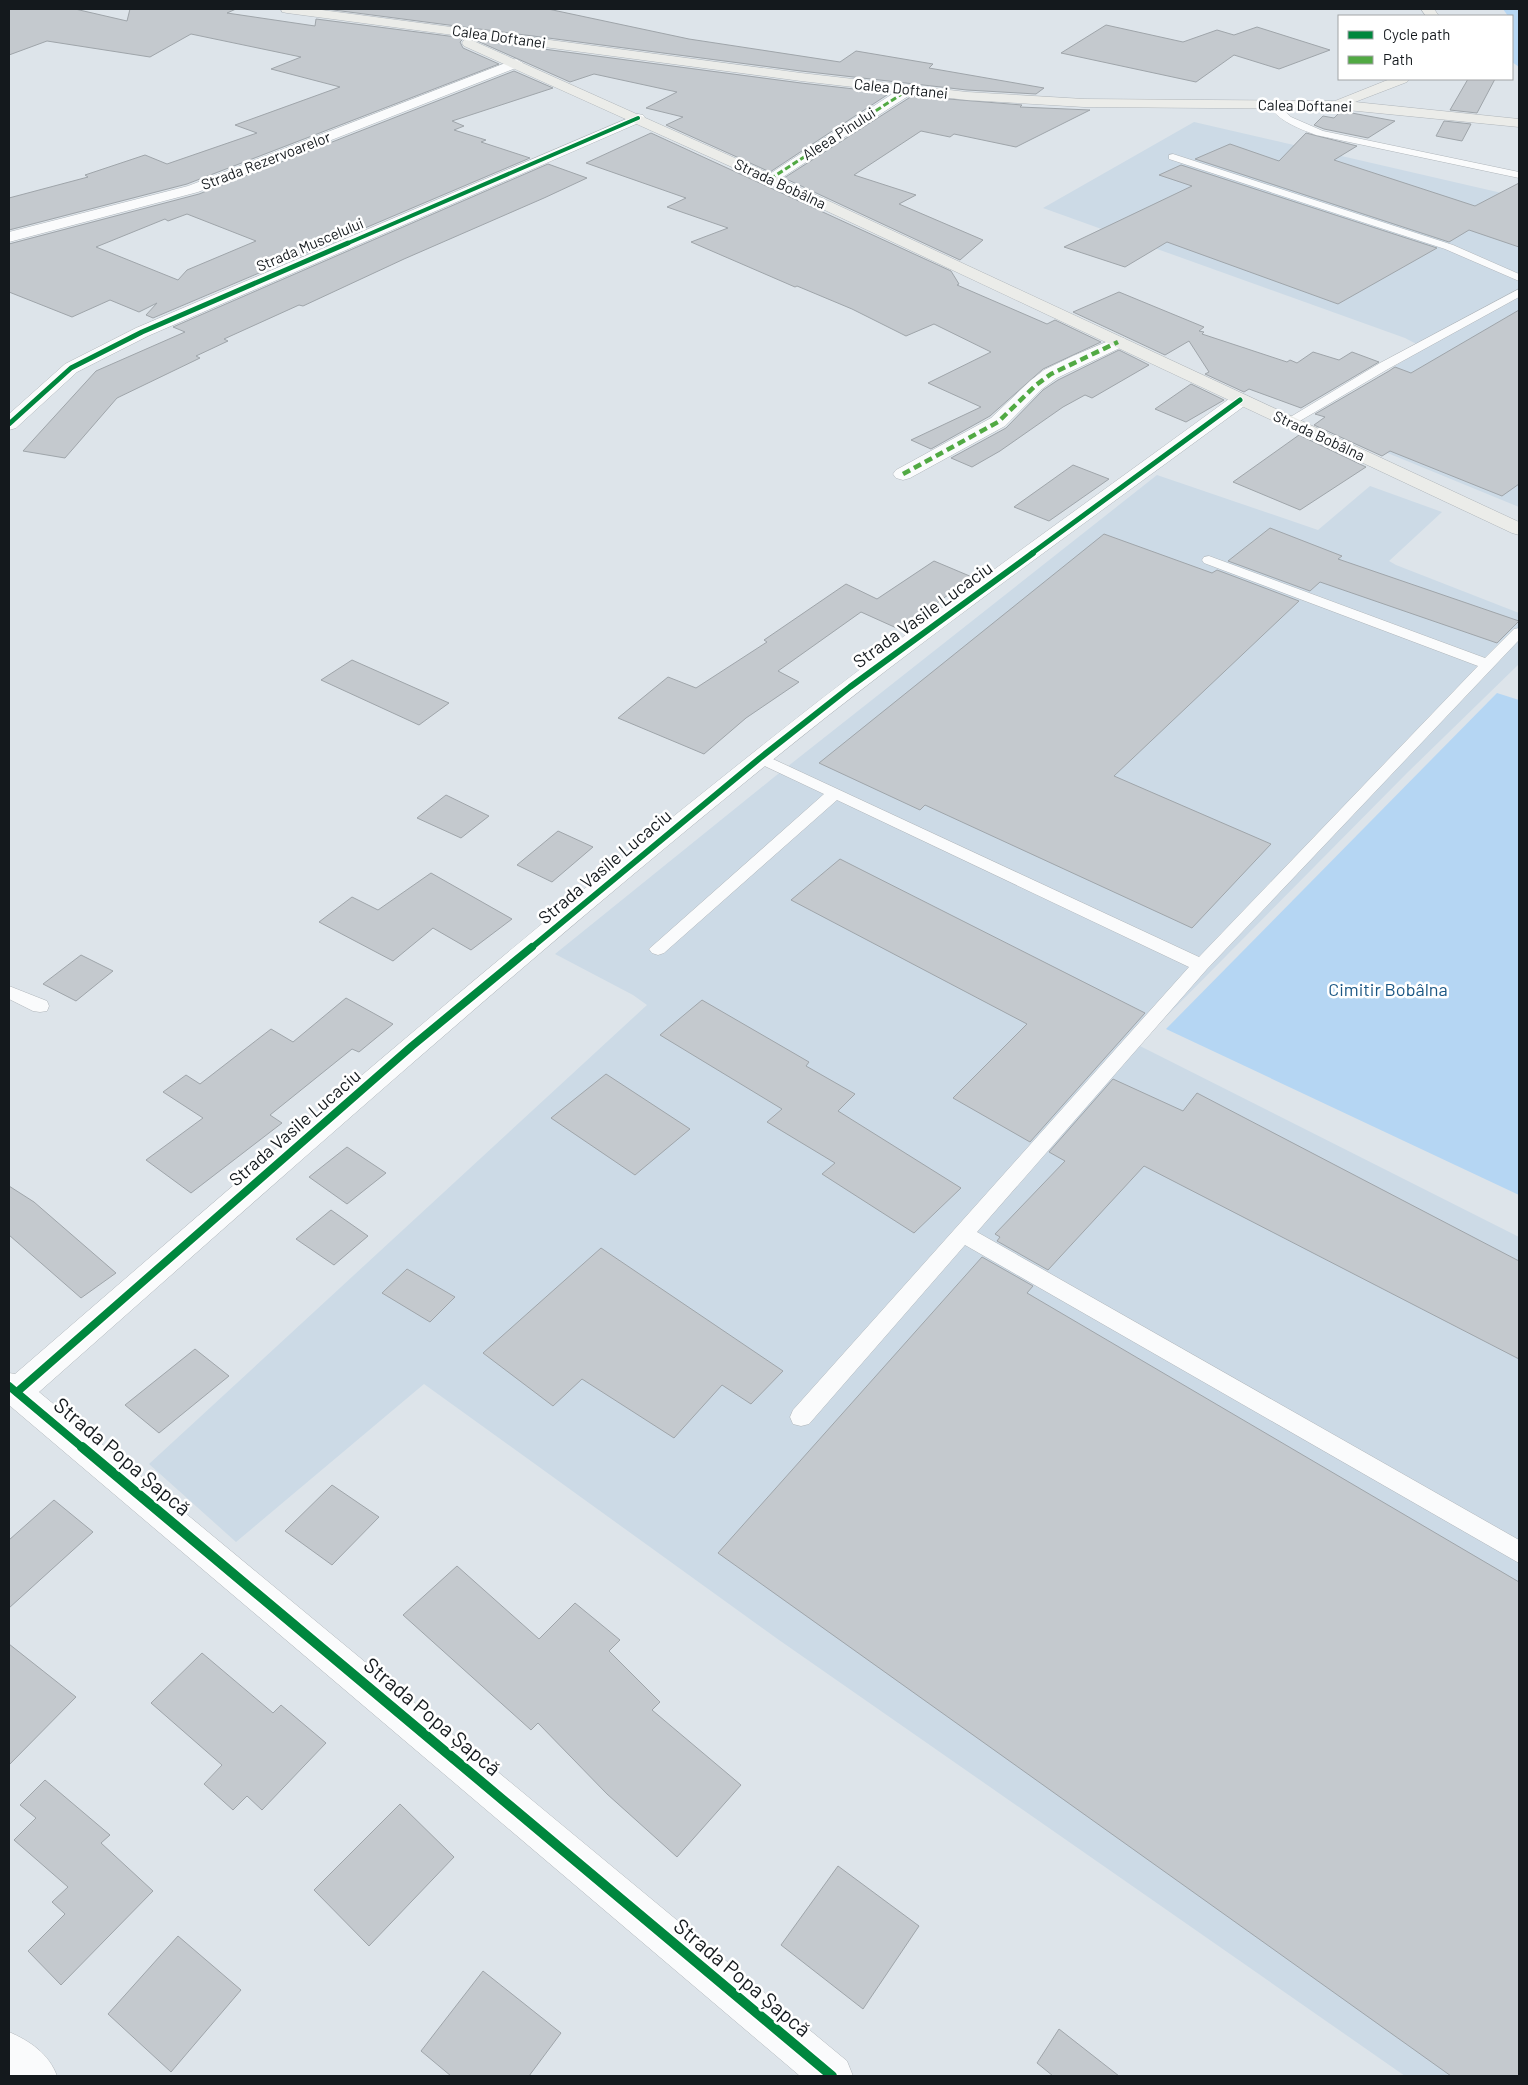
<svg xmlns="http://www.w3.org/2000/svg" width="1528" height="2085" font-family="Barlow,sans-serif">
  <rect width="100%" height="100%" fill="#dde4ea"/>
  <g fill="#ccdae6">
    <path d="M1194 122 1519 197V507L1373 447 1448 390 1392 368 1424 348 1405 338 1043 208Z"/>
    <path d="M1157 475 1318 530 1370 486 1442 512 1389 561 1396 565 1519 613V664L1407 773 1138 1045 1519 1237V2076H1405L779 1640 424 1384 236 1542 149 1464 647 1005 633 995 555 954 773 778Z"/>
  </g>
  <g fill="#b5d6f3">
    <path d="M1503 9H1519V67L1512 62V16H1508Z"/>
    <path d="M1497 693 1519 700V1195L1166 1029Z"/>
  </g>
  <g fill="#c4c9ce" stroke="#9fa5aa" fill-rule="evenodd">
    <path d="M9 9H75L127 21 130 9H236L227 13 315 26 316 19 464 38 460 42 463 48 499 64 187 184 9 230V198L88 177 85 175 145 155 167 164 257 133 235 125 340 87 271 69 301 57 191 34 150 57 47 41 9 55Z"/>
    <path d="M326 9H548L689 39 840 62 856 51 933 64 929 68 1044 88 1036 94 967 90 801 71Z"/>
    <path d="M1106 25 1183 42 1217 30 1234 35 1257 27 1330 50 1279 69 1234 55 1196 82 1061 53Z"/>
    <path d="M475 40 801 83 890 93 770 172 666 125 683 117 646 108 677 92 594 74 570 82Z"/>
    <path d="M514 71 553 88 452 121 464 126 454 130 486 140 481 142 530 158 153 318 146 315 157 303 139 312 110 300 72 317 9 292V244L199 194ZM187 214 256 241 187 270 178 280 96 247 165 219 168 221Z"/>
    <path d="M1468 79H1495L1477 113 1450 110Z"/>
    <path d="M912 96 1022 105 1020 107 1090 110 1016 147 954 134 950 137 921 131 854 175 916 195 899 204 983 240 960 260 784 178Z"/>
    <path d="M1341 111 1395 121 1368 138 1324 129 1314 125 1323 116 1334 118Z"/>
    <path d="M1444 121 1471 124 1462 141 1436 136Z"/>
    <path d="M651 133 951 271 959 284 957 285 1047 324 1055 320 1101 342 1043 369 990 416 931 449 911 440 981 407 928 383 991 352 934 324 906 336 852 309 797 286 795 287 691 242 728 228 667 207 686 198 586 163Z"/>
    <path d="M1306 133 1357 146 1334 160 1475 206 1519 183V247L1469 230 1449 242 1195 159 1230 144 1279 161Z"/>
    <path d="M548 164 587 178 544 198 404 259 303 306 299 305 224 339 228 341 196 356 200 358 117 398 65 458 23 451 96 371 185 332 173 327Z"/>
    <path d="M1181 165 1437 248 1338 304 1167 242 1125 267 1064 247 1192 186 1159 175Z"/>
    <path d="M1119 292 1204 327 1199 331 1204 332 1202 334 1287 362 1290 360 1297 363 1313 352 1339 360 1352 352 1379 362 1301 408 1249 389 1244 392 1205 374 1209 372 1189 341 1165 355 1073 312Z"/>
    <path d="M1519 310V484L1502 496 1390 451 1382 456 1314 425 1325 417 1315 414 1389 371 1395 367 1411 373Z"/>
    <path d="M1119 350 1149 365 1092 398 1085 395 1063 407 1000 451 972 467 951 458 1006 428 1043 390 1058 380Z"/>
    <path d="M1191 384 1224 400 1186 422 1155 409Z"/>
    <path d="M1299 435 1366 467 1300 510 1233 482Z"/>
    <path d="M1073 465 1109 479 1049 521 1014 507Z"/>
    <path d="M1270 528 1342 556 1338 559 1519 621 1497 643 1320 582 1310 591 1228 561Z"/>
    <path d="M1104 534 1212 573 1217 570 1299 601 1114 776 1271 844 1192 928 925 805 920 810 819 763Z"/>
    <path d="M934 561 972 577 901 630 861 612 778 671 799 682 746 718 704 754 618 718 668 677 696 688 767 642 764 640 846 584 877 599Z"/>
    <path d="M352 660 449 703 419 725 321 680Z"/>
    <path d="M446 795 489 816 461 838 417 818Z"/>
    <path d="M558 831 593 847 552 882 517 865Z"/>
    <path d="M840 859 1145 1013 1030 1142 953 1098 1027 1024 791 900Z"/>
    <path d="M431 873 512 919 471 950 433 928 393 961 319 922 352 897 378 910Z"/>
    <path d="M81 955 113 971 76 1001 43 984Z"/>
    <path d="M346 998 393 1024 359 1052 352 1049 270 1115 282 1123 191 1193 146 1160 203 1118 163 1092 186 1075 200 1084 271 1029 293 1042Z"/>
    <path d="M702 1000 809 1062 806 1066 855 1094 838 1111 961 1188 914 1233 822 1174 835 1163 767 1122 782 1109 660 1035Z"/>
    <path d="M606 1074 690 1129 635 1175 551 1118Z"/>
    <path d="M1113 1079 1183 1111 1197 1093 1519 1261V1359L1144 1166 1048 1270 997 1241 1000 1237 995 1234 1065 1161 1049 1152Z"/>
    <path d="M347 1147 386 1173 347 1204 309 1177Z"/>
    <path d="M9 1186 34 1202 116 1273 81 1298 9 1235Z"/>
    <path d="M331 1210 368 1236 334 1265 296 1239Z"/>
    <path d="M601 1248 783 1371 751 1404 722 1385 674 1438 582 1379 553 1406 483 1353Z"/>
    <path d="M982 1257 1033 1286 1027 1293 1519 1582V2076H1451L718 1553Z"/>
    <path d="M407 1269 455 1297 430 1322 382 1293Z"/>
    <path d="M195 1349 229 1376 159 1433 125 1405Z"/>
    <path d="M332 1485 379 1517 332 1565 285 1531Z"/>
    <path d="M54 1500 93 1532 9 1608V1540Z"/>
    <path d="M457 1566 539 1639 575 1603 620 1640 609 1651 660 1702 652 1710 741 1785 677 1857 607 1794 538 1723 531 1730 403 1615Z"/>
    <path d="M9 1644 76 1697 9 1765Z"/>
    <path d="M202 1653 273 1713 281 1705 326 1743 262 1810 247 1796 233 1810 204 1784 222 1765 151 1703Z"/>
    <path d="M45 1780 110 1835 101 1843 153 1891 61 1985 28 1951 65 1914 52 1902 68 1887 14 1840 36 1818 20 1805Z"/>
    <path d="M400 1804 454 1857 369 1946 314 1890Z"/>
    <path d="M838 1866 919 1926 863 2009 781 1945Z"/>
    <path d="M178 1936 241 1990 171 2072 108 2014Z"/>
    <path d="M483 1971 561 2033 529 2076H451L421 2051Z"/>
    <path d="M1059 2029 1119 2076H1053L1037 2063Z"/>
  </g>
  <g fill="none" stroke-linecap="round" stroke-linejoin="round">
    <defs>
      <g id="service">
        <path d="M1273 102 1276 103 1291 117 1323 131 1519 172V178L1316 135C1298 128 1280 122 1268 105Z"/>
        <path d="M1173 154 1453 245 1519 274V281L1445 249 1169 159V155Z"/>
        <path d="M1519 289V297L1388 369 1293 425 1288 426 1282 422 1380 363Z"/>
        <path d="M1209 556 1485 658 1514 629 1519 628V640L1207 969 977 1232 1519 1540V1563L965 1245 809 1424 801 1426 793 1424 790 1417 793 1410 1189 967 837 800 664 953 658 955 652 953 649 949 824 794 754 761 752 758 754 755 760 753 1199 957 1478 666 1204 563 1202 560 1204 557Z"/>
        <path d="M9 986 47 1001 49 1006 47 1011 40 1012 33 1011 9 999Z"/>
      </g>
      <g id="minor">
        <path d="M516 59 523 63 521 66 198 192 9 242V232L188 186Z"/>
        <path d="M908 86 915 90 913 93 775 182H765L762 179 903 87Z"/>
        <path d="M638 114 643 115 645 118 643 121 148 336 77 372 16 428 9 430V414L65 364 136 328Z"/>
        <path d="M1118 337 1124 338 1127 342 1124 346 1057 378 1042 389 1005 426 910 478 903 480 896 478 893 474 896 470 991 418 1030 381 1044 370 1073 356Z"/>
        <path d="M1240 394 1247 396 1249 400 1247 404C1087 522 924 637 770 762 520 964 280 1179 39 1392L847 2061 853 2076H800L9 1405V1373L15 1374C258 1164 501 952 754 752 909 628 1073 513 1233 396Z"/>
        <path d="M9 2032C30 2041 49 2054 57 2076H9Z"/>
      </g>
      <g id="secondary">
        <path d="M281 9H314L801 73 967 92 1084 99 1335 101 1390 79H1409L1407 82 1355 102 1519 119V127L1337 109 1084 107 967 100 801 81 287 13 282 12Z"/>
        <path d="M1421 9H1434L1439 16H1426Z"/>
        <path d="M469 39 775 176 1519 522V535L1512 533 765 182 464 46 462 43 464 40Z"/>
      </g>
    </defs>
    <use href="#service" stroke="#b0b6bb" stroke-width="1"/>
    <use href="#minor" stroke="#b0b6bb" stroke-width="1"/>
    <use href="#secondary" stroke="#b0b6bb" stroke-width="1"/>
    <use href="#service" fill="#fafbfc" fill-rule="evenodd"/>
    <use href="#minor" fill="#fafbfc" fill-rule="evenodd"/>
    <use href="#secondary" fill="#ebece9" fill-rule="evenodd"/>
    <path stroke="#51a943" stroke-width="3" stroke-dasharray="6 3" stroke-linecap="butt" d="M770 179 908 90"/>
    <path stroke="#51a943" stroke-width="4.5" stroke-dasharray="8 4.5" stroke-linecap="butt" d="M903 474 998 422 1036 385 1051 374 1118 342"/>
    <defs>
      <path id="cycleway-far4" d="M346 244 638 118"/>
      <g id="cycleway-far3">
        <path d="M9 424 71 368 142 332 348 243"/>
        <path d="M1031 554 1240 400"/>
      </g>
      <path id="cycleway-far2" d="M531 948 760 758 850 687 1033 553"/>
      <g id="cycleway-far1">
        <path d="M9 1386 84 1449"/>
        <path d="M17 1392 412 1046 532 947"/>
      </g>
      <path id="cycleway" d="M82 1447 832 2076"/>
    </defs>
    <use href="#cycleway-far4" stroke="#fff" stroke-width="5.5"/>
    <use href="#cycleway-far3" stroke="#fff" stroke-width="7"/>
    <use href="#cycleway-far2" stroke="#fff" stroke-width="9"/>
    <use href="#cycleway-far1" stroke="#fff" stroke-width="11"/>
    <use href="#cycleway" stroke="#fff" stroke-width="13"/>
    <use href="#cycleway-far4" stroke="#00873e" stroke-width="4"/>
    <use href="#cycleway-far3" stroke="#00873e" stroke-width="5"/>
    <use href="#cycleway-far2" stroke="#00873e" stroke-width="6"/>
    <use href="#cycleway-far1" stroke="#00873e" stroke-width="8"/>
    <use href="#cycleway" stroke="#00873e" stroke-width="10"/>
  </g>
  <g text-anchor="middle" stroke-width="5" stroke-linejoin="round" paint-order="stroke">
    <g font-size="15" fill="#14191d" stroke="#fff">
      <text transform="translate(499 37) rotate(8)" y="5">Calea Doftanei</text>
      <text transform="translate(901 89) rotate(6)" y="5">Calea Doftanei</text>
      <text transform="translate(1305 106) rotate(1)" y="5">Calea Doftanei</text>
      <text transform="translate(839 134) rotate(-33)" y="5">Aleea Pinului</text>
      <text transform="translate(266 161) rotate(-21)" y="5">Strada Rezervoarelor</text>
      <text transform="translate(780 184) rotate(25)" y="5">Strada Bobâlna</text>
      <text transform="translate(310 245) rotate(-23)" y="5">Strada Muscelului</text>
      <text transform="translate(1319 436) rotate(25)" y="5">Strada Bobâlna</text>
    </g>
    <g font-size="18" fill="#14191d" stroke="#fff">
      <text transform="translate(923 615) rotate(-36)" y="6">Strada Vasile Lucaciu</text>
      <text transform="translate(605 867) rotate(-40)" y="6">Strada Vasile Lucaciu</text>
      <text transform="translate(295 1128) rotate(-41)" y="6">Strada Vasile Lucaciu</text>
    </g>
    <g font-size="18" fill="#1b5784" stroke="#fff">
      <text x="1388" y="996">Cimitir Bobâlna</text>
    </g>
    <g font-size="21" fill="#14191d" stroke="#fff">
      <text transform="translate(122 1457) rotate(40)" y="7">Strada Popa Șapcă</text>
      <text transform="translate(432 1717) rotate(40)" y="7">Strada Popa Șapcă</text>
      <text transform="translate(742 1978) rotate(40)" y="7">Strada Popa Șapcă</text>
    </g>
  </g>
  <rect width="1528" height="2085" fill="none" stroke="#14191d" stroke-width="20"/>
  <rect x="1338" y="15" width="175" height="65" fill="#ffffff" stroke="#a1a3a5"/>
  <rect x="1348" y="31" width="25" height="8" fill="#00873e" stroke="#a1a3a5"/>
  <text x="1383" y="40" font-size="15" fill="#14191d">Cycle path</text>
  <rect x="1348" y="56" width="25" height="8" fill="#51a943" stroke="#a1a3a5"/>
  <text x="1383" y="65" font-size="15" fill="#14191d">Path</text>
</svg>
